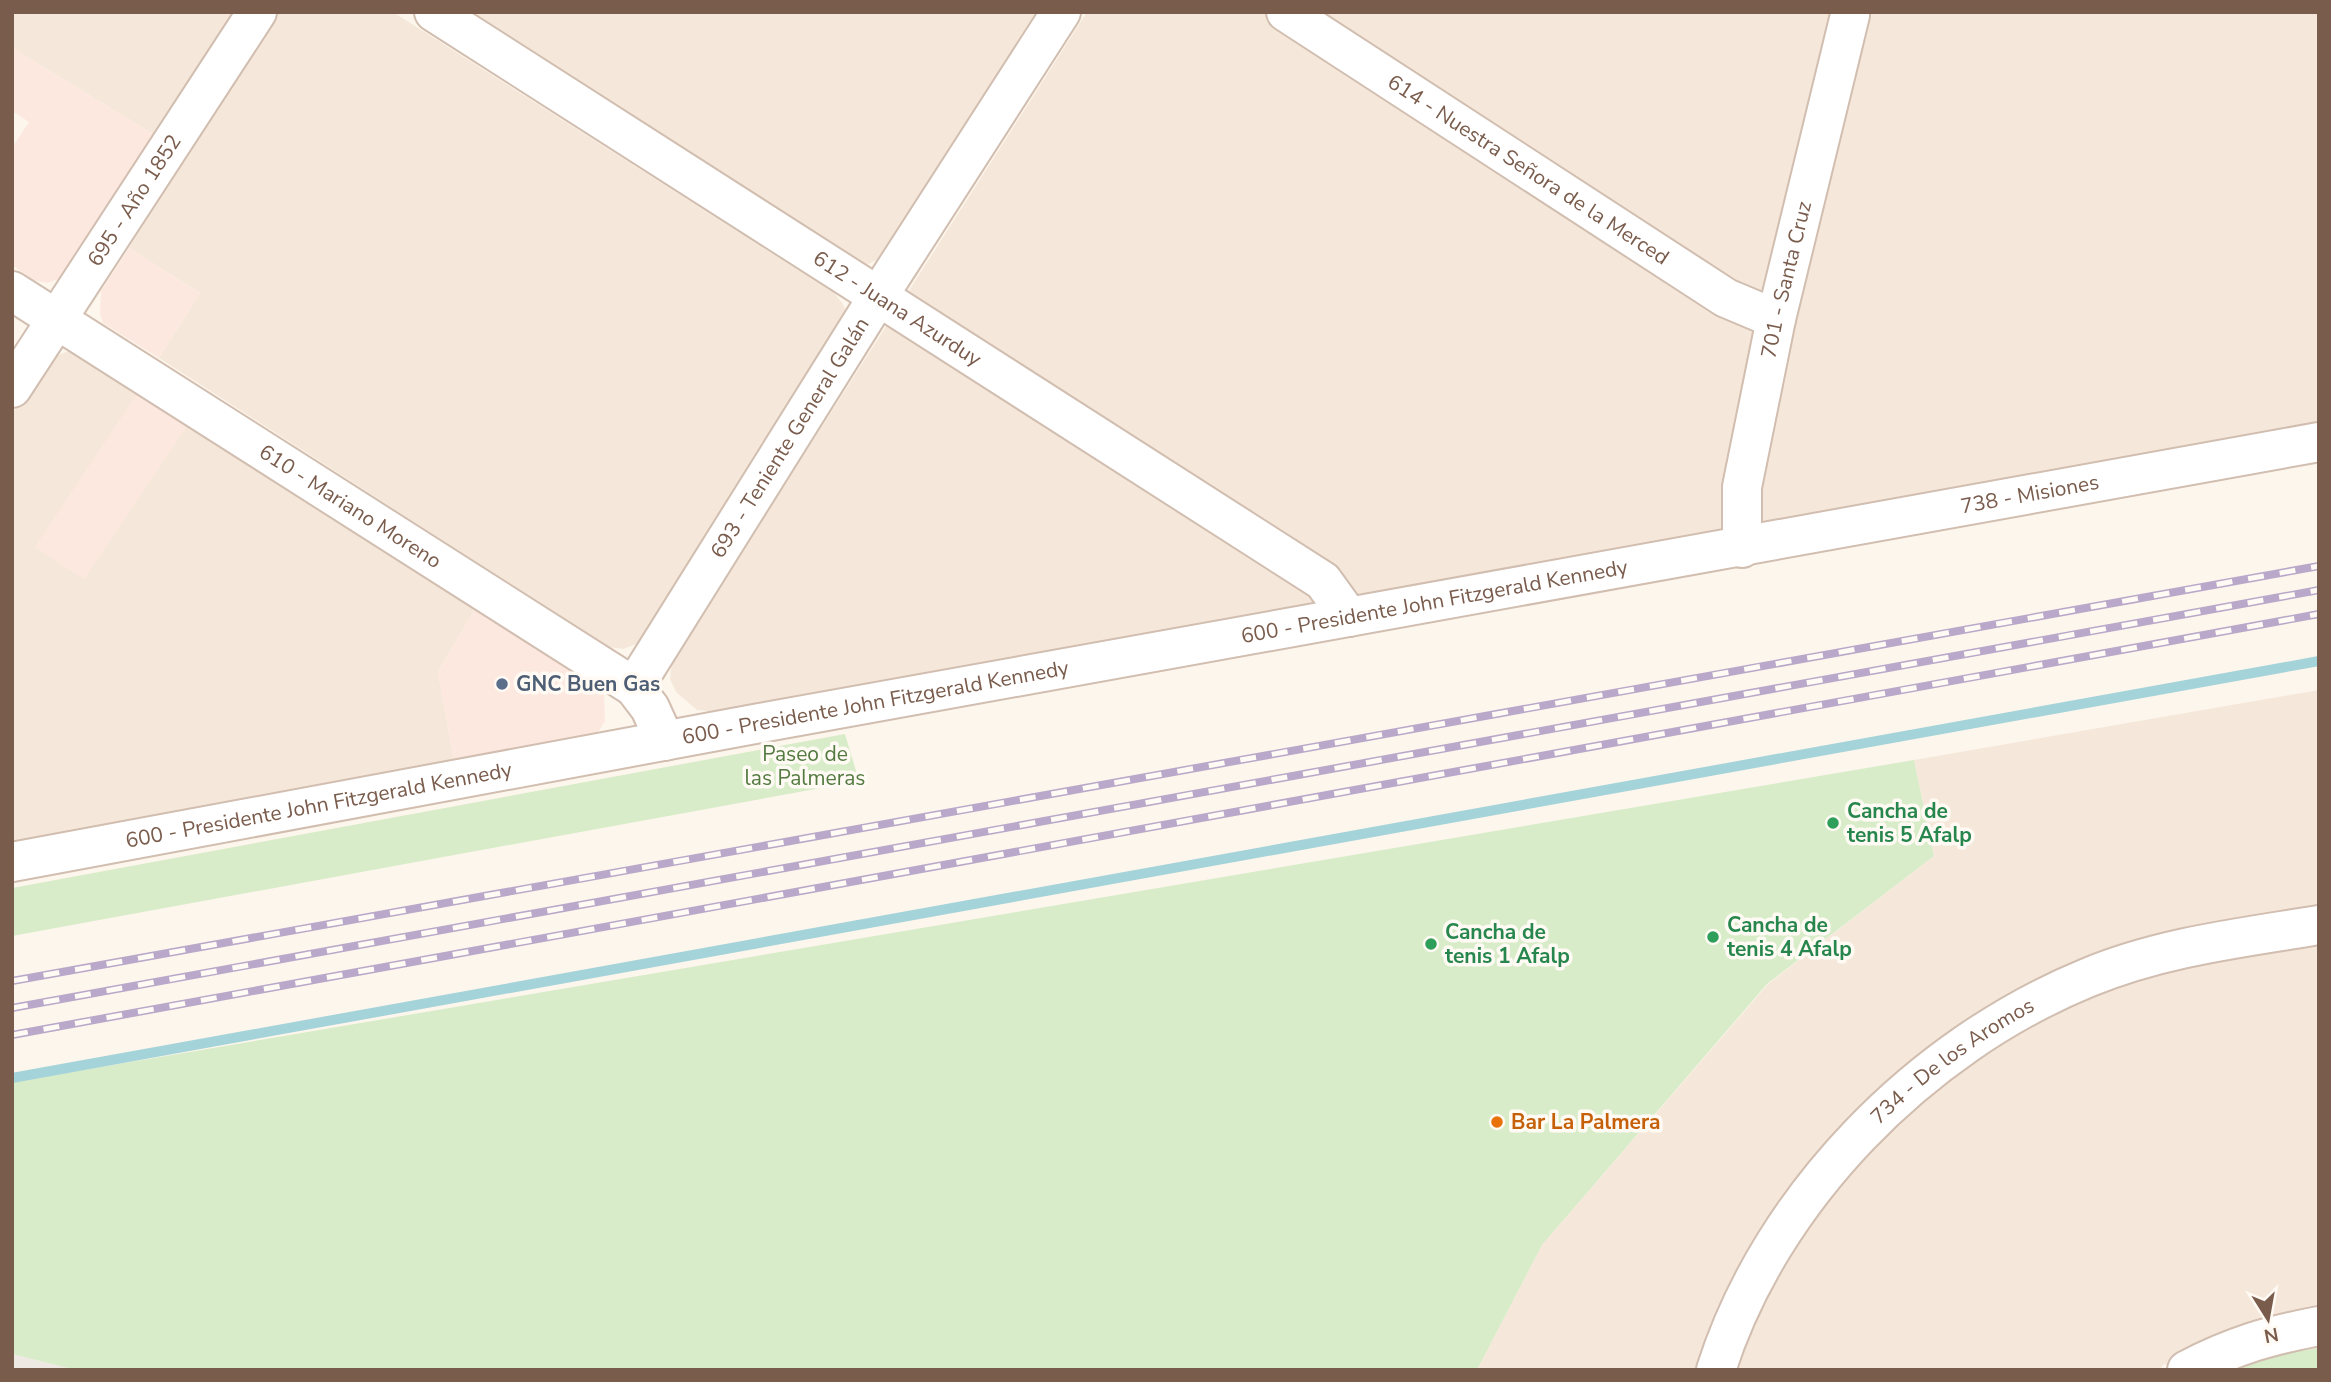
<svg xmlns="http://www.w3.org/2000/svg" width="2331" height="1382" font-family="'Nunito Sans',sans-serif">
  <rect width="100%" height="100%" fill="#fdf6ec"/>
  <g fill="#f5e8da">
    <path d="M12 12H237L158 137 12 48Z"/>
    <path d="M272 12H393L834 293 843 304 847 316 652 634 636 644 623 649 609 647 159 358 200 293 129 248Z"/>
    <path d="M468 12H1040L887 255 868 264 856 263Z"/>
    <path d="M1087 12H2319V430L718 712 697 710 676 692 670 679 672 661Z"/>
    <path d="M71 350 141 388 83 579 190 421 478 604 438 672 454 761 12 842V414L42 368 56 356Z"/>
    <path d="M2319 690V1370H2181L2164 1364 2159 1370H1477L1542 1245 1768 984 1934 856 1914 760Z"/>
  </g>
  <g fill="#fde8e0">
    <path d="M12 48 158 137 68 276 47 283 34 280 12 265V148L29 122 12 111Z"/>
    <path d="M129 248 200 293 159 358 103 323 100 314 101 291Z"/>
    <path d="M141 388 190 421 84 579 35 547Z"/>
    <path d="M478 604 604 695 605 721 599 731 585 740 454 761 438 672Z"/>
  </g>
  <path fill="#efe9e4" d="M12 1354 76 1370H12Z"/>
  <g fill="#d8ecc9">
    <path d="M845 734 859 781 12 936V888Z"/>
    <path d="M1914 760 1934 856 1767 984 1542 1245 1477 1370H76L12 1354V1082Z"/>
    <path d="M2319 1348V1370H2215L2245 1360Z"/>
  </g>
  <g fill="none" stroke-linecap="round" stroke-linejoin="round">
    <path stroke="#a5d3da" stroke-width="10" d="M12 1078 2319 661"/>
    <defs>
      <g id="minor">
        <path id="s1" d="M434 12 1323 581 1349 617"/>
        <path id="s2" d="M1286 12 1726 298 1776 319"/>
        <path id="s3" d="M12 291 634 687 650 708 665 741"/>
        <path id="s4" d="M12 388 257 12"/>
        <path id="s5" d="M1742 548V487L1776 319 1850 15"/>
        <path id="s6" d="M634 687 879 295 1061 12"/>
        <path id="s7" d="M12 862 760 723 2319 442"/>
        <path id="s8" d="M1716 1370C1771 1197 1921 1046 2087 978 2161 947 2240 938 2319 925"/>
        <path d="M2187 1370C2233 1346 2267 1336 2319 1326"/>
      </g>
    </defs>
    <use href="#minor" stroke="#d1beb0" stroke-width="42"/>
    <use href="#minor" stroke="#fff" stroke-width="38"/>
    <defs>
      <g id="rail">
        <path d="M12 981 2319 566"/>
        <path d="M12 1008 2319 590"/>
        <path d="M12 1035 2319 614"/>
      </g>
    </defs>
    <use href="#rail" stroke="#b9a8c9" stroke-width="8"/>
    <use href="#rail" stroke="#fffaf3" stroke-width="5" stroke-dasharray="16" stroke-linecap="butt"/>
  </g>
  <circle fill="#5c6f8a" stroke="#fffaf3" stroke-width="2.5" cx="502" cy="684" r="7"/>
  <g fill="#2e9e5b" stroke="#fffaf3" stroke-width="2.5">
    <circle cx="1833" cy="823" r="7"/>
    <circle cx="1713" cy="937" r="7"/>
    <circle cx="1431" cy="944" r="7"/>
  </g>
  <circle fill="#e8710a" stroke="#fffaf3" stroke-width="2.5" cx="1497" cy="1122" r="7"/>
  <g text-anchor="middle" stroke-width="7" stroke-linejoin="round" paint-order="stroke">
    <g font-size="21" fill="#7a5c4d" stroke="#fffaf3">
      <text dy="7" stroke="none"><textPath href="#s2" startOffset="289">614 - Nuestra Señora de la Merced</textPath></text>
      <text dy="7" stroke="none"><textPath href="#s4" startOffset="224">695 - Año 1852</textPath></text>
      <text dy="7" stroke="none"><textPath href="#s5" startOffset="273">701 - Santa Cruz</textPath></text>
      <text dy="7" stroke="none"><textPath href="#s1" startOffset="550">612 - Juana Azurduy</textPath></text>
      <text dy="7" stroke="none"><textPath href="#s6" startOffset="294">693 - Teniente General Galán</textPath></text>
      <text dy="7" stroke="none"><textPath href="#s7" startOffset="2051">738 - Misiones</textPath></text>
      <text dy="7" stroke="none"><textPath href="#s3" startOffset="401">610 - Mariano Moreno</textPath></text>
      <text dy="7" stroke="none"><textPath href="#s7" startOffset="1446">600 - Presidente John Fitzgerald Kennedy</textPath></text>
      <text dy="7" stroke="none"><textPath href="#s7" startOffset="878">600 - Presidente John Fitzgerald Kennedy</textPath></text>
      <text dy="7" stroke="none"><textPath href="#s7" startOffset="312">600 - Presidente John Fitzgerald Kennedy</textPath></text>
      <text dy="7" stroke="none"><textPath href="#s8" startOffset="397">734 - De los Aromos</textPath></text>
    </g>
    <g font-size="21" font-weight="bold" fill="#4e5e75" stroke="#fffaf3" text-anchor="start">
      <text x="516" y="691">GNC Buen Gas</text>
    </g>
    <g font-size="21" fill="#537a41" stroke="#fffaf3">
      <text x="805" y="761">Paseo de<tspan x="805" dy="24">las Palmeras</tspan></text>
    </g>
    <g font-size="21" font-weight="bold" fill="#27864d" stroke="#fffaf3" text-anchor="start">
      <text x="1847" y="818">Cancha de<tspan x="1847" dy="24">tenis 5 Afalp</tspan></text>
      <text x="1727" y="932">Cancha de<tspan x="1727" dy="24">tenis 4 Afalp</tspan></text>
      <text x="1445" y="939">Cancha de<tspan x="1445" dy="24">tenis 1 Afalp</tspan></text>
    </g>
    <g font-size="21" font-weight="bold" fill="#c56008" stroke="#fffaf3" text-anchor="start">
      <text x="1511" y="1129">Bar La Palmera</text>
    </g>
  </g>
  <rect width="2331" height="1382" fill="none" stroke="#7a5c4d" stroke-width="28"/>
  <g transform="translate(2268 1319) rotate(169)" stroke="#fffaf3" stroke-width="5" paint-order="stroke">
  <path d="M0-5L12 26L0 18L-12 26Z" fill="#7a5c4d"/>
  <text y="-10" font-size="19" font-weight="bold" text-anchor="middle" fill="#7a5c4d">N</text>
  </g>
</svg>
